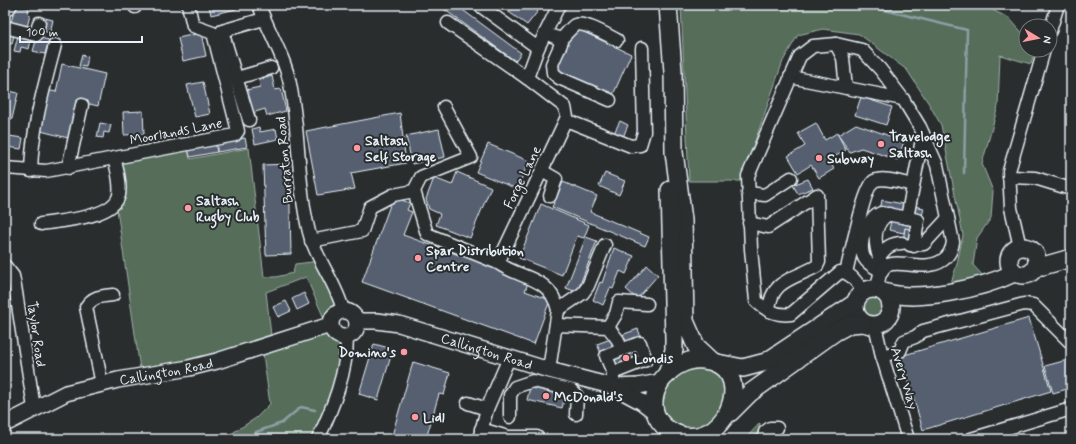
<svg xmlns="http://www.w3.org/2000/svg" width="1076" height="444" font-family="Mynerve,sans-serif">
  <rect width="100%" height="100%" fill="#2a2d2e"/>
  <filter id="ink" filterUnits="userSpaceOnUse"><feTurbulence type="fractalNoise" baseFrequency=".025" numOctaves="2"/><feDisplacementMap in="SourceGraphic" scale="8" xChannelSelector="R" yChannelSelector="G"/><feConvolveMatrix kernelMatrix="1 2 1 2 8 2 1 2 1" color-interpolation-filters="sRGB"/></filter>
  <g filter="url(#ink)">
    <g fill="#566d5a" stroke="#9fafa9">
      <path d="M681 5H982L1009 18 1026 37V50H1035L1031 64 1000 55 998 106 982 164 993 191 991 218 977 238 973 265 984 277 950 286 957 264 963 235 941 125 929 104 907 70 859 34 823 29 798 35 783 61 741 181H689Z"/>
      <path d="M187 144 190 159 249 148 264 277H276L293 273 295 264 320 261 338 311 331 320 323 316 306 277 266 292 272 344 332 331 337 335 347 337 318 439H223L256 418 270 404 262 347 141 376 117 209 119 196 114 158Z"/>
      <circle cx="872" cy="306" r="11"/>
      <path d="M699 365C704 367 712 369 716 372 735 389 721 420 701 428 696 430 687 429 682 430L665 416 662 410V396L673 377Z"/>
      <path d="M760 423 756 439H745Z"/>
    </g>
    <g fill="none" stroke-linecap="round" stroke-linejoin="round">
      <g stroke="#8aa0a5" stroke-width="2.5">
        <path d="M864 5 967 30 964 173"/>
        <path d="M250 439 256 432 282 423 301 407 315 410"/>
      </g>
    </g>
    <g fill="#555f6f" stroke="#e8f1f8">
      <path d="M15 5 29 8 28 13 30 15 27 27 11 23Z"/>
      <path d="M209 5H235L236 9 211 15Z"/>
      <path d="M443 5H456L521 53 515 61 441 7Z"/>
      <path d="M499 5H530L538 11 527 25Z"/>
      <path d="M41 17 53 20 50 33 43 31Z"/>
      <path d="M573 27 631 54 613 95 554 68Z"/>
      <path d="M5 33 14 35 12 44 5 43Z"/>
      <path d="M201 33 206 56 183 61 178 38Z"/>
      <path d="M18 36 31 40 29 49 21 47 20 52 14 51Z"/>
      <path d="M40 38 49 40 45 54 33 51 36 41 39 42Z"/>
      <path d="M82 55 88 57 86 67 79 66Z"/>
      <path d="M62 64 105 74 98 106 77 101 68 138 37 130 47 90 56 92Z"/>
      <path d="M272 76 275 90 281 89 286 111 267 116 265 109 252 113 246 90 260 87 259 80Z"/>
      <path d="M203 82 210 114 195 117 187 85Z"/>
      <path d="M5 90 18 93 12 119 5 118Z"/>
      <path d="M861 97 892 107 886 125 855 115Z"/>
      <path d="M143 111 144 134 124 135 123 112Z"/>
      <path d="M400 113 406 163 351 173 355 189 318 195 306 131Z"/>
      <path d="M620 121 628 125 623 137 614 133Z"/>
      <path d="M100 123 111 125 109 133 104 132 103 138 97 137Z"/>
      <path d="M816 123 825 140 837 133 846 150 829 160 834 169 819 178 811 165 798 173 788 156 805 146 798 133Z"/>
      <path d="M856 124 904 141 898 160 861 148 850 152 838 135Z"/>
      <path d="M259 127 260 132 276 129 278 139 255 144 252 129Z"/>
      <path d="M439 129 445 157 412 164 406 136Z"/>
      <path d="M9 136 23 138 21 149 7 147Z"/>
      <path d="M245 138 247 147 217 152V143Z"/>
      <path d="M215 143 217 152 190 157 188 148Z"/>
      <path d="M488 144 529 161 517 189 476 172Z"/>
      <path d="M289 164 291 254 266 255 263 165Z"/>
      <path d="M457 172 491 187 470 238 436 225 440 214 429 209 426 199 434 178 452 185Z"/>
      <path d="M605 173 625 181 619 195 599 186Z"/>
      <path d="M808 179 813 188 798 194 793 185Z"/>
      <path d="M563 182 597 196 590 212 649 237 645 246 552 207Z"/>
      <path d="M393 197 410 203 407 210 412 212 403 235 529 280 525 291 550 300 534 344 362 282Z"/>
      <path d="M882 200 924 208 922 216 914 226 891 221 892 213 880 211Z"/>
      <path d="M541 204 589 225 584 238 577 236 562 275 519 258Z"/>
      <path d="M891 221 914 226 913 230 905 228 904 233 889 230Z"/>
      <path d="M905 228 913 230 909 250 902 249Z"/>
      <path d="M586 237 597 241 577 292 566 288Z"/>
      <path d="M614 248 634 256 626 274 620 271 613 289 610 288 603 305 593 300 600 282 602 283Z"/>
      <path d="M647 265 658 275 637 299 626 289Z"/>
      <path d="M304 293 309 304 297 310 292 299Z"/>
      <path d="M286 301 291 311 278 317 273 307Z"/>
      <path d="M1029 318 1051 391 923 430 901 356Z"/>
      <path d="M638 329 642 340 602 356 597 344Z"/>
      <path d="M374 344 393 349 378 400 359 394Z"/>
      <path d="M635 349 639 359 617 367 614 357Z"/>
      <path d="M1071 359V400H1070L1067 389 1053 393 1045 366Z"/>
      <path d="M413 362 450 373 444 395 439 394 426 439H391Z"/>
      <path d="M531 383 566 391 562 408 527 400Z"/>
    </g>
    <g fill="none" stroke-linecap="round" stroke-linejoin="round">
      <defs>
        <g id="minor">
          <path d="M259 5C268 31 285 57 290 84 300 133 297 184 309 232 316 260 336 282 343 310"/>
          <path d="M479 5 538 48"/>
          <path d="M5 7 9 8 11 5"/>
          <path d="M135 7 136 5"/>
          <path d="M448 23 527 78"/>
          <path d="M5 27 36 35 39 23"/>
          <path d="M1050 31 1058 5"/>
          <path d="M552 36 561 39C566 35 570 28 575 25 584 21 609 36 617 40"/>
          <path d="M558 39 561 44 552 64 553 73 559 78 610 100"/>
          <path d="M836 44 843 58 846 88"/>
          <path d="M790 77 903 99"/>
          <path d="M237 78 271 68"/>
          <path d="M444 107 471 157 421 177 414 191 427 234 498 263C521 280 550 275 558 310L549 370"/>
          <path d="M249 120 222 31 264 19"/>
          <path d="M566 120 631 146 640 145 644 132 642 48"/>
          <path d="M5 168 46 171 235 135 238 131 213 33 193 26 189 9"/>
          <path d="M68 168 82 105"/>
          <path d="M31 171C32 128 44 87 55 45"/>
          <path d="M542 171 556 179 550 196"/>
          <path d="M1009 177 1035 178 1071 189"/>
          <path d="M748 193 765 195 791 178"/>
          <path d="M907 218 923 134"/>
          <path d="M749 223 768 227 817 195 819 262 817 266C794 279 770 280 769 311"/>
          <path d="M41 224C60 221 114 218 119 195 121 183 117 169 114 158"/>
          <path d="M311 241 362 231 370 207 393 195 414 191"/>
          <path d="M910 245 924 244 948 218"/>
          <path d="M1020 247 1011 208 1009 171 1044 50"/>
          <path d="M879 257C874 242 873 223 889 214"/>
          <path d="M881 262 879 257C885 248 891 243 902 243"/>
          <path d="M498 263 567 117 565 107 527 78 538 48 559 5"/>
          <path d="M5 266 13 276 15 286 34 408"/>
          <path d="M846 272C850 258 864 187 874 181 883 176 903 183 913 185"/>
          <path d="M882 272C875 267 865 263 863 255 859 241 867 218 881 213L918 220 914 246"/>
          <path d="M863 291C857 283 851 272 840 272L791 314C777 316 766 311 756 301L751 249 748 176 800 56 813 46 836 44 862 50 880 69 903 99 920 127 937 165 953 242C952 249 950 255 943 260 917 278 878 242 878 289"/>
          <path d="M558 310 583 293 588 286 605 245"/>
          <path d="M556 325 608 327 618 340 621 350 606 356 613 373"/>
          <path d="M875 325 882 356 908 439"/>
          <path d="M608 327 616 314 619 302 647 304"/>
          <path d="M882 356 900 351 904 341 915 337 923 331 1024 304 1033 305 1071 343"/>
          <path d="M613 379V373L646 360 640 343 621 350"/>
          <path d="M102 384 86 307C93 296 102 296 113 295"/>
          <path d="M468 403 487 409"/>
          <path d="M510 417V395L515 387 533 381 571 390 577 396 576 414"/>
          <path d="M481 429 508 437H537V439"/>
          <path d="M318 439C333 407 347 373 347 337"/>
          <path d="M479 439 487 409 509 358"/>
          <path d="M764 439 765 432 770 428H777"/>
          <path d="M971 439 1071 409"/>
        </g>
        <g id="major">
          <circle cx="344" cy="324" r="13"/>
          <path id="s1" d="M357 321H377L399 324 549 370 615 387 638 386 660 382"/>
          <path d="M616 388 642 402 655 412"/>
          <path id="s2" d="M5 424 66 393 118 380 189 368 217 361 330 325"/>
        </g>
        <g id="highway">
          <path d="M668 5 673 72 674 152 683 220 685 321 696 346 712 361"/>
          <circle cx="1023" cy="261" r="14"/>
          <path d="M1036 266H1043L1071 258"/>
          <circle cx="873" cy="307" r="18"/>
          <path d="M884 292C917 303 983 288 1014 273"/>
          <path d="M704 360C756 366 731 444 684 436 637 425 650 372 689 361 694 359 699 360 704 360Z"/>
          <path d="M717 363 743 368 766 362 855 303"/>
          <path d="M667 375 674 350V338L670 190"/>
          <path d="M730 413 750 393 835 332 850 324 863 323"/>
        </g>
      </defs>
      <use href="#minor" stroke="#e8f1f8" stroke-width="15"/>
      <use href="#major" stroke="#e8f1f8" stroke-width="18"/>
      <use href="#highway" stroke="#e8f1f8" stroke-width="20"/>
      <use href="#minor" stroke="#2a2d2e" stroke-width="12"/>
      <use href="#major" stroke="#2a2d2e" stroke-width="15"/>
      <use href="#highway" stroke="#2a2d2e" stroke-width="17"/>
    </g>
  </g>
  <g fill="#ff9aa2" stroke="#2a2d2e" stroke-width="1.5">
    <circle cx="881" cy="144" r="4"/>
    <circle cx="357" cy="148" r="4"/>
    <circle cx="819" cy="158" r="4"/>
    <circle cx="188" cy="208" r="4"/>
    <circle cx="418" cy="258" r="4"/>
    <circle cx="404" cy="352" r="4"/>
    <circle cx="626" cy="358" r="4"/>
    <circle cx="546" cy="396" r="4"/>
    <circle cx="415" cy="417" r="4"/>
  </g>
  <g text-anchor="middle" stroke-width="4" stroke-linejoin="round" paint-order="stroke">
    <g font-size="14" fill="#e8f1f8" stroke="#2a2d2e">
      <text transform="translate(176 131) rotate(-11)" y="5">Moorlands Lane</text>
      <text transform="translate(284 160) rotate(-95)" y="5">Burraton Road</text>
      <text transform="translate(522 177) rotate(-64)" y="5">Forge Lane</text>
      <text transform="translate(37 334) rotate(82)" y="5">Taylor Road</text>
      <text dy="5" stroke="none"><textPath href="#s1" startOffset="134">Callington Road</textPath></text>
      <text dy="5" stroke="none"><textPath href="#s2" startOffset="171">Callington Road</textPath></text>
      <text transform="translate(905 378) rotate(73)" y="5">Avery Way</text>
    </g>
    <g font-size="14" font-weight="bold" fill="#e8f1f8" stroke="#2a2d2e" text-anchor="start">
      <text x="889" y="141">Travelodge<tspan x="889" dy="16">Saltash</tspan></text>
      <text x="365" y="145">Saltash<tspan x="365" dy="16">Self Storage</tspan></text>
      <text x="827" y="163">Subway</text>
      <text x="196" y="205">Saltash<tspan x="196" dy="16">Rugby Club</tspan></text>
      <text x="426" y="255">Spar Distribution<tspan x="426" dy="16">Centre</tspan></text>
      <text x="396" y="357" text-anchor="end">Domino's</text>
      <text x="634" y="363">Londis</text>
      <text x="554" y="401">McDonald's</text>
      <text x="423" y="422">Lidl</text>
    </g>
  </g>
  <rect width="1076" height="444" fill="none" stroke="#2a2d2e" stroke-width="20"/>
  <rect x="10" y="10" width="1056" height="424" fill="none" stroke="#e8f1f8" stroke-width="1.5" filter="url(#ink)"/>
  <g transform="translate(1038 38) rotate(100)"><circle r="19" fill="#2a2d2e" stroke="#767b7f"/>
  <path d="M0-3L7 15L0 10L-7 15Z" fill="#ff9aa2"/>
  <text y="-6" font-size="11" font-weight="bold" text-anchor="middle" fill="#e8f1f8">N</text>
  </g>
  <path d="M20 36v6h122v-6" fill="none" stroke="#e8f1f8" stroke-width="2"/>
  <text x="26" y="36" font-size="12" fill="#e8f1f8" stroke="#2a2d2e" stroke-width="3" paint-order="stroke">100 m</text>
</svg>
